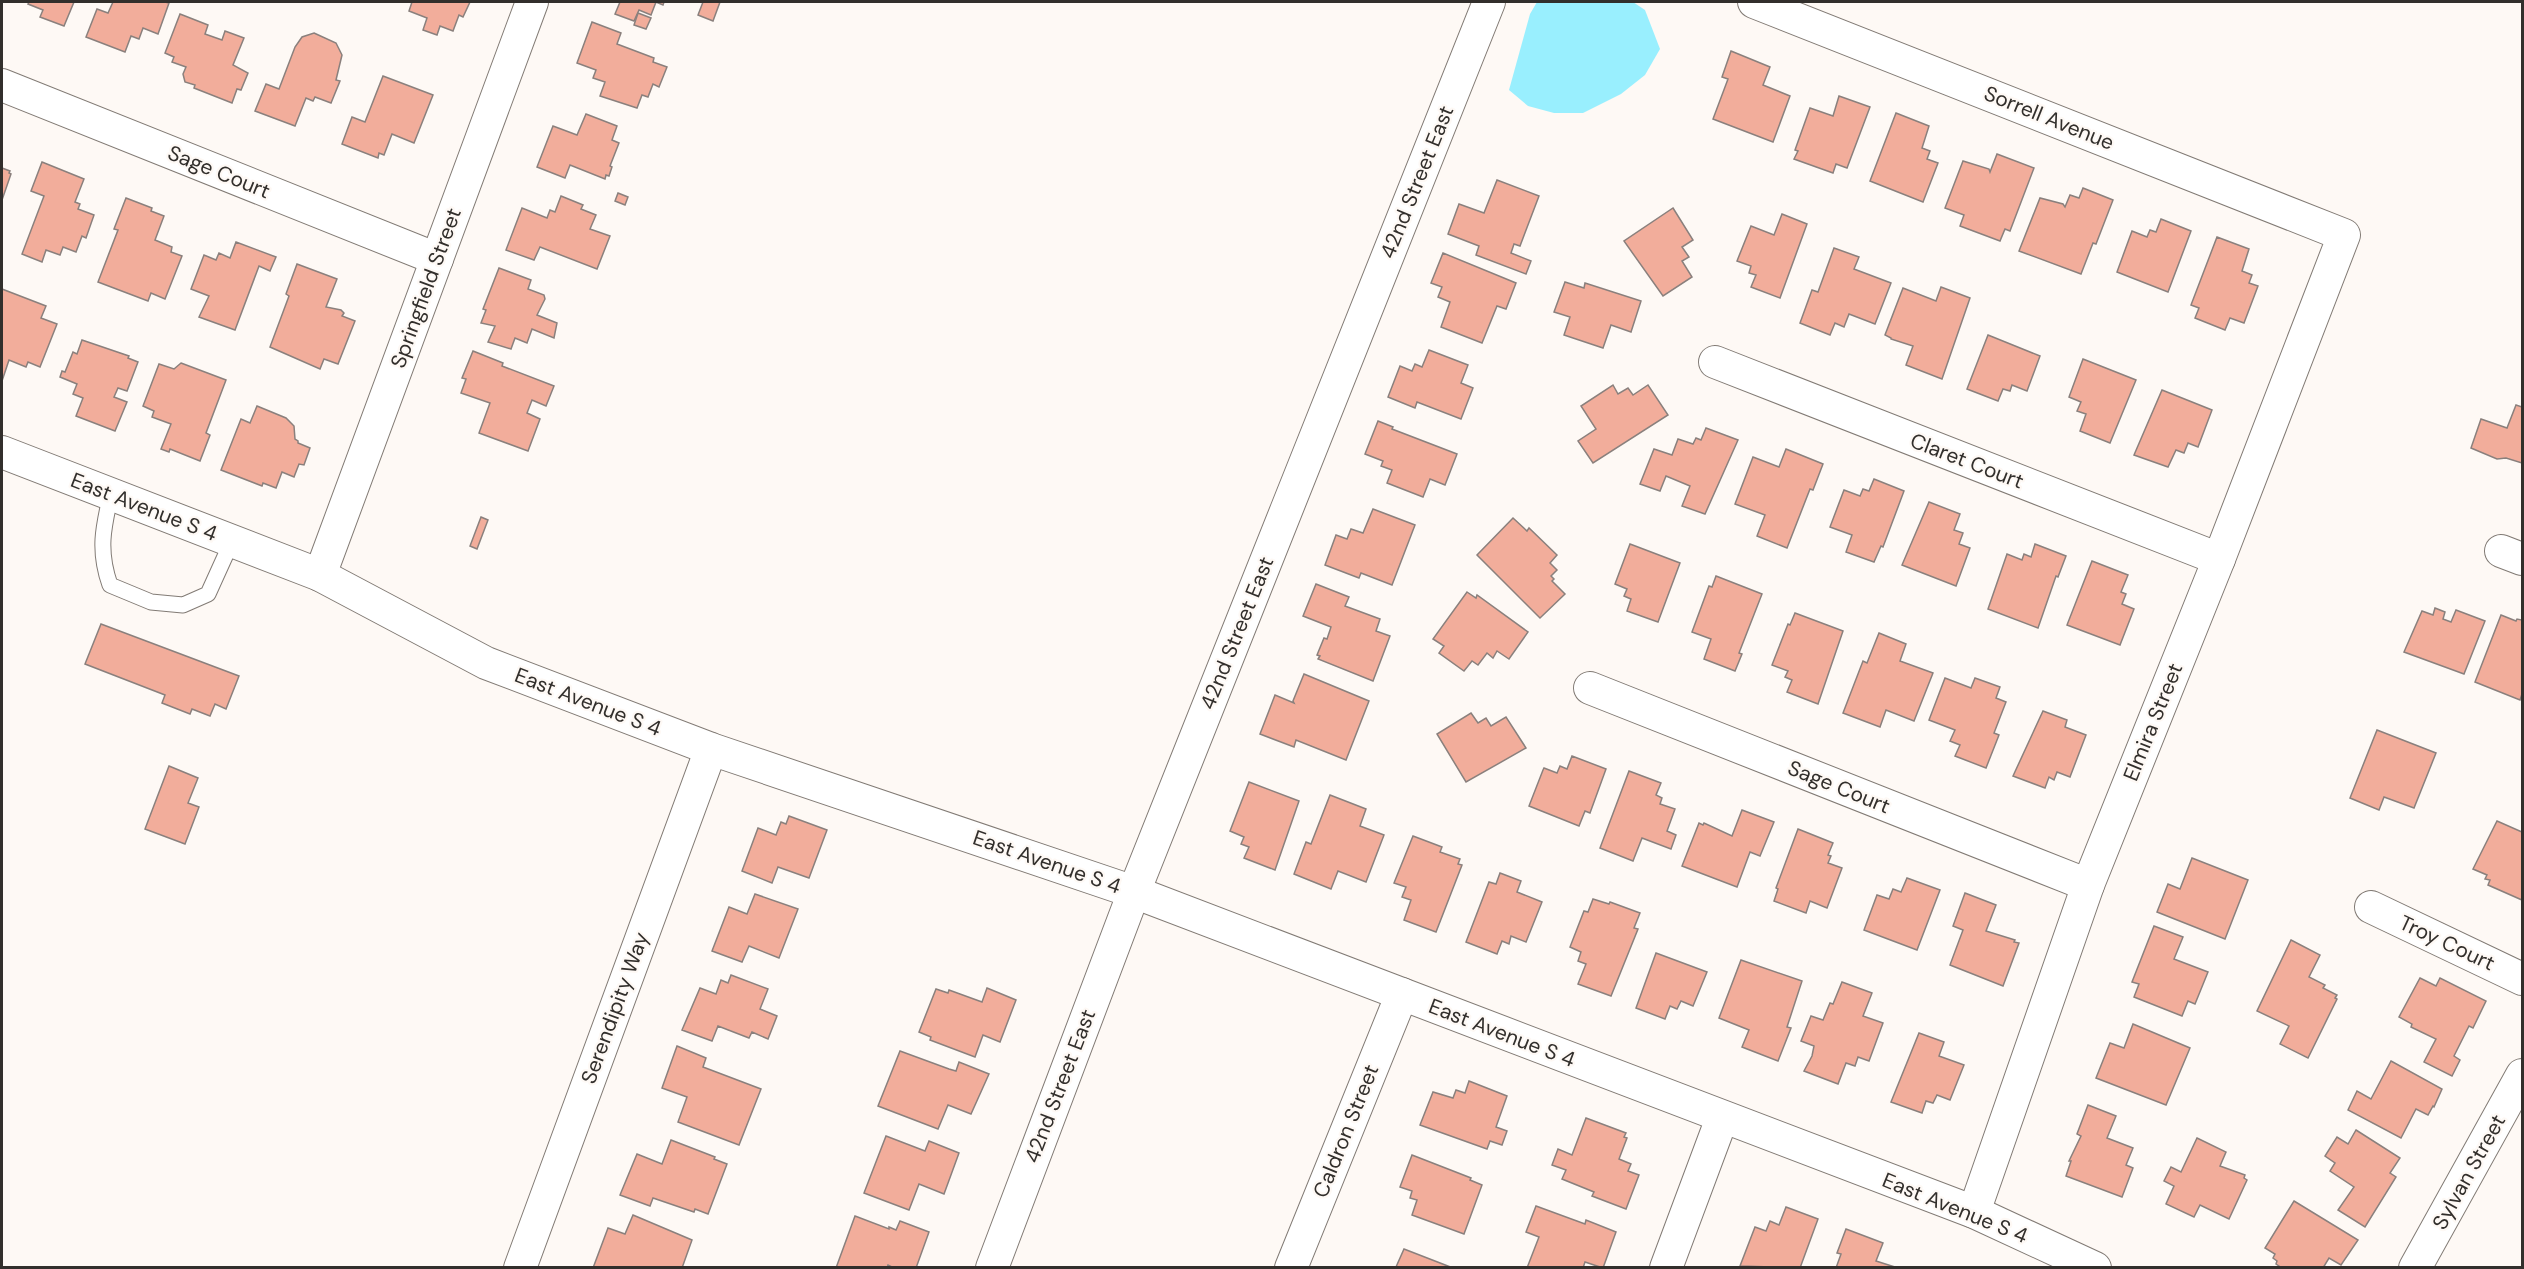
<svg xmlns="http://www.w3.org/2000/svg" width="2524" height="1269" font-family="'DM Sans',sans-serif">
  <rect width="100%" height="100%" fill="#fef9f5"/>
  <path fill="#99effe" d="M1537 2H1633L1645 10 1660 49 1645 75 1621 94 1583 113H1554L1528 106 1509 90 1530 14Z"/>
  <g fill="#f2ad9b" stroke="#8a807d" stroke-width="1.5">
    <path d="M29 2H74L64 26 40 17 43 10 28 4Z"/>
    <path d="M113 2H165L169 3 158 34 143 28 139 39 131 36 125 52 86 37 97 9 108 13Z"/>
    <path d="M412 2H470L463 17 459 15 453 31 440 26 437 35 423 30 427 18 409 11Z"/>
    <path d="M620 2H664L663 5 656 2 651 15 639 10 634 21 615 14Z"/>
    <path d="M703 2H720L713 21 698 15Z"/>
    <path d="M638 13 651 18 646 29 634 25Z"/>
    <path d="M180 14 208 25 205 34 222 40 225 31 244 38 233 65 248 73 241 90 237 89 232 103 194 88 195 85 185 82 183 74 186 67 172 62 174 57 165 53Z"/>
    <path d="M592 22 621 33 617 44 654 58 653 62 667 67 659 87 653 84 648 97 642 95 637 108 600 96 605 82 593 78 596 70 577 63Z"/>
    <path d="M314 33 336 43 342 55 336 80 340 81 331 103 315 97 313 101 306 98 295 126 255 111 266 84 279 89 295 47 302 37Z"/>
    <path d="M1731 51 1770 67 1763 85 1790 96 1773 142 1713 119 1728 79 1722 77Z"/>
    <path d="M383 76 433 95 414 143 392 134 384 155 379 153 378 158 342 144 352 117 365 122Z"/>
    <path d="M1839 96 1870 107 1847 168 1836 164 1833 173 1794 159 1798 151 1795 150 1810 108 1833 116Z"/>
    <path d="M1896 113 1929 126 1922 148 1930 151 1927 159 1938 163 1923 202 1870 181Z"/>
    <path d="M586 114 617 126 612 140 619 143 610 166 612 167 609 176 606 175 605 179 570 165 565 178 537 167 553 126 577 135Z"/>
    <path d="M1997 154 2034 168 2010 231 2005 229 2000 241 1960 226 1964 215 1945 208 1963 161 1989 169 1990 172Z"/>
    <path d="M42 162 84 179 75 202 80 204 78 209 94 215 86 238 82 236 76 252 63 247 60 255 46 250 42 262 22 254 44 196 31 191Z"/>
    <path d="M2 168 10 171 9 173 11 174 2 200Z"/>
    <path d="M1497 180 1539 196 1520 246 1514 244 1511 253 1531 261 1526 274 1476 255 1479 246 1448 234 1459 204 1484 213Z"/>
    <path d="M2083 188 2113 200 2096 244 2093 243 2081 274 2019 251 2040 198 2063 204 2065 207 2070 195 2079 198Z"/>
    <path d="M618 193 628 197 625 205 615 201Z"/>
    <path d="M561 196 583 205 581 209 596 215 590 229 610 236 597 269 540 247 534 260 506 250 522 208 547 218 550 210 555 212Z"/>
    <path d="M126 198 152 208 151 211 164 216 155 240 172 247 171 252 182 256 165 299 151 293 148 301 98 282 118 230 114 229Z"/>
    <path d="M1673 208 1693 240 1682 247 1689 257 1682 261 1692 277 1663 296 1624 241Z"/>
    <path d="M1782 214 1807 224 1780 298 1751 287 1756 275 1749 273 1751 266 1737 261 1751 226 1774 235Z"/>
    <path d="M2161 219 2191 231 2168 292 2117 272 2132 231 2147 237 2150 230 2156 232Z"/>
    <path d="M2217 237 2249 249 2242 271 2252 275 2249 283 2258 286 2244 323 2230 318 2225 330 2195 318 2199 308 2191 305Z"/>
    <path d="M236 242 276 257 270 271 259 266 235 330 199 317 209 296 191 289 204 255 216 260 219 253 230 258Z"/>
    <path d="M1834 248 1859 257 1854 269 1891 283 1875 324 1849 314 1844 327 1835 323 1830 335 1800 323 1812 290 1818 292Z"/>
    <path d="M1443 253 1516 283 1506 309 1497 306 1482 343 1441 327 1450 302 1438 297 1442 287 1431 283Z"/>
    <path d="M297 264 337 279 326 307 341 310 344 313 342 316 355 321 338 364 324 359 320 369 270 347 289 296 286 294Z"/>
    <path d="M499 268 531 280 528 289 544 295 545 299 537 315 557 323 554 338 532 329 527 343 515 338 511 349 488 342 495 326 481 323 486 310 483 309Z"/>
    <path d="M1565 282 1584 288 1585 283 1641 301 1631 332 1611 325 1603 348 1564 335 1570 317 1554 312Z"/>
    <path d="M1941 287 1970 298 1942 379 1906 365 1913 346 1891 339V338L1885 335 1903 288 1936 301Z"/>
    <path d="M2 289 46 306 41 318 57 324 40 367 28 362 26 367 9 360 2 381Z"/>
    <path d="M1988 335 2040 356 2027 391 2012 385 2010 391 2003 389 1998 401 1967 389Z"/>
    <path d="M82 340 129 356 128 358 138 362 127 391 118 388 114 397 127 402 115 431 76 416 83 398 73 394 77 384 60 377 62 371 65 372 73 352 77 354Z"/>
    <path d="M1429 350 1468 365 1461 383 1473 388 1461 419 1417 402 1415 408 1388 397 1400 366 1412 371 1415 364 1422 367Z"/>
    <path d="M473 351 503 363 502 366 554 386 546 406 532 400 527 413 540 419 528 451 479 433 490 403 461 393 466 379 462 378Z"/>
    <path d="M2083 359 2136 380 2110 443 2080 431 2086 414 2077 411 2081 402 2069 397Z"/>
    <path d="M181 363 226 380 206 433 210 435 200 461 170 449 169 452 161 449 171 424 152 417 154 411 143 406 159 364 174 369Z"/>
    <path d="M1613 385 1618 394 1628 388 1633 395 1648 385 1668 415 1593 463 1578 441 1596 429 1581 406Z"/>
    <path d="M2162 390 2212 410 2198 447 2188 443 2184 453 2176 450 2168 467 2134 455Z"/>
    <path d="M2516 405 2522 407V463L2506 458 2497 459 2471 448 2481 419 2507 428Z"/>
    <path d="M257 406 286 418 294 426 295 439 298 441V443L310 448 304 465 299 464 294 477 282 472 276 488 263 483 262 486 221 470 241 419 250 423Z"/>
    <path d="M1378 421 1393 427 1392 429 1457 454 1445 485 1430 479 1423 497 1387 483 1392 470 1381 466 1383 461 1365 454Z"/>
    <path d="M1706 428 1738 440 1705 514 1682 506 1690 486 1666 476 1660 491 1640 484 1654 449 1672 455 1678 439 1693 444 1696 438 1701 440Z"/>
    <path d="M1786 449 1823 464 1813 490 1810 489 1787 548 1757 536 1765 515 1735 504 1753 457 1779 467Z"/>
    <path d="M1874 479 1904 491 1883 547 1881 546 1874 562 1846 552 1852 535 1830 527 1844 490 1860 496 1863 489 1869 491Z"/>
    <path d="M1929 502 1960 514 1954 530 1963 533 1959 544 1970 548 1956 586 1902 565Z"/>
    <path d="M1373 509 1415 525 1392 585 1361 573 1359 578 1325 565 1336 535 1347 539 1351 529 1363 533Z"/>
    <path d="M481 517 488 520 477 549 470 546Z"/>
    <path d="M1513 518 1527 531 1529 528 1557 555 1550 563 1557 570 1551 576 1554 579 1552 581 1565 594 1540 618 1477 555Z"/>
    <path d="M1630 544 1680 563 1658 622 1627 611 1631 599 1624 596 1627 589 1615 584Z"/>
    <path d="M2035 544 2066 556 2058 577 2056 576 2038 628 1988 609 2007 554 2022 560 2024 554 2031 557Z"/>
    <path d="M2092 561 2128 575 2121 592 2126 594 2122 604 2134 609 2120 645 2067 625Z"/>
    <path d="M1716 576 1762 594 1739 653 1742 654 1735 671 1704 659 1711 639 1692 632 1709 586 1712 587Z"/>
    <path d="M1316 584 1349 597 1345 606 1380 619 1376 631 1390 636 1373 681 1318 659 1320 656 1317 655 1324 638 1327 639 1331 627 1303 616Z"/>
    <path d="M1467 592 1476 598 1477 595 1528 632 1509 659 1497 651 1493 658 1487 653 1478 665 1472 661 1464 671 1439 653 1444 646 1433 639Z"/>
    <path d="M2435 608 2445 612 2443 619 2451 622 2456 610 2485 621 2464 674 2404 652 2422 611 2433 615Z"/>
    <path d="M1795 613 1843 631 1818 704 1787 692 1792 680 1785 677 1788 671 1772 665 1788 624 1790 625Z"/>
    <path d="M2501 615 2516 621 2517 619 2522 620V694L2520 700 2475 682Z"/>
    <path d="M101 624 239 676 226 709 215 704 210 716 192 709 190 714 162 703 165 695 85 664Z"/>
    <path d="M1879 633 1906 644 1900 661 1933 673 1914 721 1886 710 1880 727 1843 713 1863 661 1867 663Z"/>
    <path d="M1304 674 1369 701 1346 760 1296 740 1294 747 1260 734 1275 695 1294 703 1293 701Z"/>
    <path d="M1945 678 1971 688 1975 678 2000 687 1996 698 2006 702 1994 733 1999 735 1986 768 1955 756 1960 745 1950 741 1955 730 1929 720Z"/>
    <path d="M2043 711 2067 720 2065 727 2086 735 2070 777 2057 772 2054 780 2049 777 2045 788 2013 776Z"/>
    <path d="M1471 713 1478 723 1486 718 1491 726 1506 717 1526 748 1466 782 1437 734Z"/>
    <path d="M2377 730 2436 753 2414 808 2384 797 2379 810 2350 798Z"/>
    <path d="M1572 756 1606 769 1590 813 1585 811 1579 826 1529 806 1543 770 1544 768 1557 773 1560 766 1567 769Z"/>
    <path d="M169 766 198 778 188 803 199 807 185 844 145 829Z"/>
    <path d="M1629 771 1661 783 1656 795 1662 798 1660 804 1675 809 1667 831 1676 835 1671 849 1642 838 1633 861 1600 848Z"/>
    <path d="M1249 782 1299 801 1275 870 1244 858 1249 847 1241 844 1244 837 1230 831Z"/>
    <path d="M1330 795 1366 809 1360 826 1384 835 1366 882 1338 871 1331 889 1294 874 1306 842 1311 844Z"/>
    <path d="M1742 810 1774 822 1760 856 1750 852 1737 887 1682 866 1699 823 1703 825 1704 823 1732 836Z"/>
    <path d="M789 816 827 830 809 878 778 867 772 883 742 871 758 828 776 835 781 822 786 824Z"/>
    <path d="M2497 821 2522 832V900L2488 885 2490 880 2485 879 2487 875 2473 869Z"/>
    <path d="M1798 829 1833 843 1828 855 1831 856 1828 863 1842 868 1827 908 1810 901 1806 913 1774 901 1778 889 1776 888Z"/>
    <path d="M1413 836 1442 847 1440 852 1460 859 1458 864 1462 865 1436 932 1404 920 1411 900 1402 897 1406 887 1394 883Z"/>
    <path d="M2192 858 2248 880 2225 939 2157 912 2168 884 2180 889Z"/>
    <path d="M1500 873 1521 881 1517 892 1542 902 1526 942 1511 936 1509 944 1502 941 1497 954 1466 942 1489 882 1496 884Z"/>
    <path d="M1907 878 1940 890 1917 950 1864 930 1877 895 1889 899 1893 889 1901 892Z"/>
    <path d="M1965 893 1996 905 1986 931 2015 940 2014 942 2019 943 2003 986 1950 965 1963 930 1953 926Z"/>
    <path d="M755 894 798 909 779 958 749 946 742 962 712 951 729 907 747 914Z"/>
    <path d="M1593 899 1609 904 1610 902 1640 913 1634 928 1638 929 1611 996 1578 984 1586 964 1578 961 1581 952 1570 947 1584 911 1588 912Z"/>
    <path d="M2154 926 2183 937 2174 959 2208 972 2195 1004 2188 1001 2182 1016 2134 997 2139 984 2132 982Z"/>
    <path d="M2291 940 2320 955 2309 977 2325 985 2323 988 2337 995 2335 998 2337 999 2308 1058 2280 1044 2289 1026 2257 1011Z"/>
    <path d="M1656 953 1707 972 1693 1006 1681 1001 1677 1009 1670 1006 1665 1019 1636 1008Z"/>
    <path d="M1741 960 1802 981 1787 1027 1791 1028 1778 1061 1742 1047 1749 1030 1719 1018Z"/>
    <path d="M731 975 768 989 760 1009 777 1016 768 1039 752 1032 749 1038 718 1026 712 1041 682 1030 700 988 716 994 721 980 728 983Z"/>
    <path d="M2420 978 2436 986 2440 978 2486 1001 2473 1028 2469 1026 2454 1056 2460 1060 2452 1076 2424 1062 2436 1039 2411 1027 2412 1024 2399 1017Z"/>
    <path d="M1842 982 1872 993 1863 1016 1883 1023 1869 1061 1858 1057 1855 1066 1846 1063 1838 1084 1804 1071 1812 1056 1814 1046 1801 1041 1811 1016 1823 1020 1830 1003 1833 1004Z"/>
    <path d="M987 988 1016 1000 1000 1042 983 1035 975 1057 930 1040 931 1037 919 1032 936 989 948 993 949 990 982 1002Z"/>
    <path d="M2133 1024 2190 1048 2166 1105 2096 1078 2110 1043 2124 1048Z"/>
    <path d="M1919 1033 1944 1042 1939 1056 1964 1065 1950 1100 1937 1095 1933 1103 1926 1101 1922 1113 1891 1102Z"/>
    <path d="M677 1046 706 1058 703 1067 761 1089 739 1145 678 1122 687 1097 662 1088Z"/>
    <path d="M900 1051 949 1069 956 1071 959 1062 989 1074 971 1114 948 1105 938 1129 878 1106Z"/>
    <path d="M2391 1061 2442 1089 2434 1107 2433 1106 2428 1115 2416 1109 2401 1138 2348 1110 2357 1091 2371 1099Z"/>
    <path d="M1469 1081 1507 1096 1496 1127 1507 1131 1502 1145 1490 1141 1487 1149 1420 1125 1433 1092 1453 1098 1456 1090 1465 1093Z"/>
    <path d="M2088 1105 2116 1116 2107 1138 2133 1148 2126 1165 2133 1168 2122 1197 2066 1176 2071 1161H2069L2081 1136 2077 1134Z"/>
    <path d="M1586 1118 1626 1133 1624 1137 1627 1138 1619 1159 1631 1164 1628 1171 1639 1175 1626 1209 1592 1196 1594 1192 1562 1179 1566 1170 1552 1165 1558 1149 1572 1155Z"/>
    <path d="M2356 1130 2400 1158 2390 1173 2396 1177 2365 1227 2338 1210 2354 1187 2330 1171 2335 1163 2325 1156 2337 1137 2348 1144Z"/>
    <path d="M886 1136 925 1151 929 1141 959 1153 944 1194 919 1184 909 1210 864 1193Z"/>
    <path d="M2197 1138 2226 1152 2220 1166 2245 1175 2244 1178 2247 1180 2229 1219 2200 1205 2194 1217 2166 1204 2174 1186 2164 1181 2171 1167 2181 1172Z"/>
    <path d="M671 1140 715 1157 714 1159 727 1164 708 1214 695 1209 694 1212 653 1198 650 1206 620 1195 637 1154 662 1164Z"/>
    <path d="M1412 1155 1471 1178 1470 1180 1482 1185 1464 1234 1412 1215 1417 1200 1410 1198 1412 1191 1400 1187Z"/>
    <path d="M2294 1201 2358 1240 2341 1265 2329 1258 2323 1268H2282L2276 1264 2277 1261 2273 1258 2275 1254 2265 1248Z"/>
    <path d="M1536 1206 1585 1224 1586 1220 1616 1232 1603 1268 1585 1262 1583 1268H1527L1539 1237 1526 1232Z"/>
    <path d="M1786 1207 1818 1219 1800 1268 1740 1266 1755 1227 1766 1231 1770 1221 1779 1225Z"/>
    <path d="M633 1215 692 1240 682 1268H593L608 1228 625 1234Z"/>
    <path d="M855 1216 889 1229V1227L896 1230 900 1221 929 1232 916 1268H894L888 1265 887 1268H836Z"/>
    <path d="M1846 1229 1883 1243 1876 1261 1898 1268H1836L1841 1254 1837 1253Z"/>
    <path d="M1404 1249 1453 1268 1396 1267Z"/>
  </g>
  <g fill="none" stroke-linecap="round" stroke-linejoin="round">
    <defs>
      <path id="lane" d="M111 494C103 528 98 551 110 585L151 602 183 605 208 594 232 541"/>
      <g id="street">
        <path d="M1754 2 2344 235 2219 559 2088 885 1974 1212"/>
        <path d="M2 85 437 259"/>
        <path d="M1715 362 2219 559"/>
        <path d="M2 452 320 575 486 663 711 749 1134 892 1974 1212 2095 1268"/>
        <path d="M2501 551 2522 559"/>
        <path d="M320 575 532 2"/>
        <path d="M1590 688 2088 885"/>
        <path d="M2371 907 2522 979"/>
        <path d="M520 1268 711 749"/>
        <path d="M992 1268 1134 892 1489 2"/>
        <path d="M1291 1268 1402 994"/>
        <path d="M1666 1268 1722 1118"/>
        <path d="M2415 1268 2522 1075"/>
      </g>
    </defs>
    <use href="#lane" stroke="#827b75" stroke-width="17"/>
    <use href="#street" stroke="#827b75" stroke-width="34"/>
    <use href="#lane" stroke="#fff" stroke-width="15"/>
    <use href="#street" stroke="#fff" stroke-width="32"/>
  </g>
  <g text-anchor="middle" stroke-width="4.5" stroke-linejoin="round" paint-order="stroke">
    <g font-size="21" fill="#322f2c" stroke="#fef9f5">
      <text transform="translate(2049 118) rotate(22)" y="7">Sorrell Avenue</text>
      <text transform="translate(219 172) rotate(22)" y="7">Sage Court</text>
      <text transform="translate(1417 182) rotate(-68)" y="7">42nd Street East</text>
      <text transform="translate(426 288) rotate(-70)" y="7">Springfield Street</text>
      <text transform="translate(1967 461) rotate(21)" y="7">Claret Court</text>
      <text transform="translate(144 507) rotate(21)" y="7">East Avenue S 4</text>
      <text transform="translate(1237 633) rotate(-68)" y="7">42nd Street East</text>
      <text transform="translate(588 702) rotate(21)" y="7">East Avenue S 4</text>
      <text transform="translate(2153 722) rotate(-68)" y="7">Elmira Street</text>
      <text transform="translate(1839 787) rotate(22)" y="7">Sage Court</text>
      <text transform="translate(1047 862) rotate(19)" y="7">East Avenue S 4</text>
      <text transform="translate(2447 943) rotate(25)" y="7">Troy Court</text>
      <text transform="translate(615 1008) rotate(-70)" y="7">Serendipity Way</text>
      <text transform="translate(1502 1033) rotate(21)" y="7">East Avenue S 4</text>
      <text transform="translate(1060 1086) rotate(-69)" y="7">42nd Street East</text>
      <text transform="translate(1346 1131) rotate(-68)" y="7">Caldron Street</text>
      <text transform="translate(2469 1172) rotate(-61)" y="7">Sylvan Street</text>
      <text transform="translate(1955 1208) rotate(22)" y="7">East Avenue S 4</text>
    </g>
  </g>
  <rect width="2524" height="1269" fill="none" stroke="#322f2c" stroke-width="6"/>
</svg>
